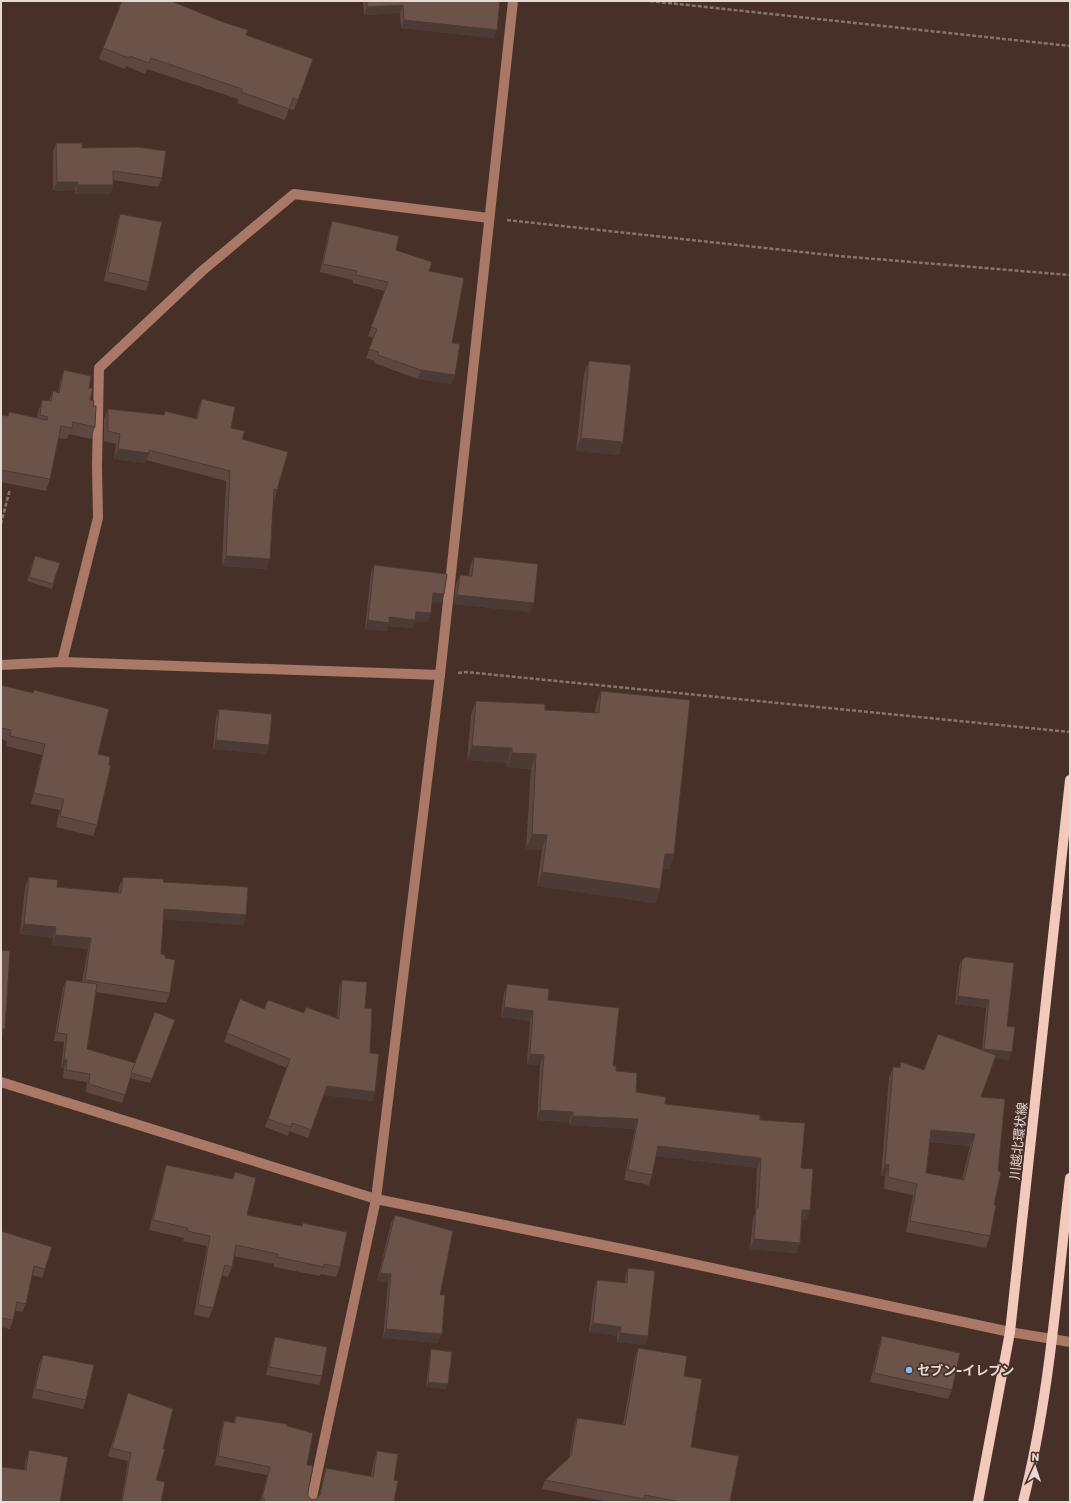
<svg xmlns="http://www.w3.org/2000/svg" width="1071" height="1503" font-family="Rubik,'Noto Sans JP',sans-serif">
  <rect width="100%" height="100%" fill="#473028"/>
  <g fill="none" stroke-linecap="round" stroke-linejoin="round">
    <g stroke="#87736c" stroke-width="2.5" stroke-dasharray="4 2" stroke-linecap="butt">
      <path d="M650 1 1070 46"/>
      <path d="M507 220 839 256 1070 275"/>
      <path d="M1 524 10 489"/>
      <path d="M458 673 466 672 1070 732"/>
    </g>
    <g stroke="#a97866" stroke-width="10">
      <path d="M62 662 98 518 97 465 99 368 202 271 294 194 489 218"/>
      <path d="M1 665 62 662 440 675"/>
      <path d="M1 1082 376 1199 647 1254 1010 1332 1070 1342"/>
      <path d="M311 1502 376 1199 440 675 513 1"/>
    </g>
    <g stroke="#f2c9ba" stroke-width="10">
      <path d="M978 1502 1010 1332 1070 780"/>
      <path d="M1023 1502C1050 1396 1057 1286 1070 1178"/>
    </g>
  </g>
  <g fill="#5d4740" fill-rule="evenodd">
    <path d="M363 1H500L494 38 401 28 400 13 364 15Z"/>
    <path d="M246 35 313 59 294 110 289 109 285 120 237 103 238 99 147 69 145 74 126 66 125 69 99 59 103 48Z"/>
    <path d="M56 143 82 148 162 178 158 187 113 180V185L110 194H75V190L53 191V152Z"/>
    <path d="M120 214 149 282 146 291 104 281 117 222Z"/>
    <path d="M332 221 396 250 429 271 452 343V384L418 379 374 363 375 361 366 358 374 338 368 336 385 291 353 283V280L320 272 329 230Z"/>
    <path d="M589 361 619 455 576 451 584 374Z"/>
    <path d="M64 370 89 388 90 400 93 406 95 427 91 439 69 434 67 439 58 438 50 479 46 491 1 482V415L8 416 9 412 37 418 38 412 42 400 49 401 53 391 58 392 60 382Z"/>
    <path d="M202 399 242 439 277 490 274 500 273 499 270 559 266 569 222 566 226 481 146 460 145 463 114 459 116 444 104 441V419L108 409 164 415 165 411 196 419 198 409Z"/>
    <path d="M35 556 60 563 52 589 27 581Z"/>
    <path d="M474 557 534 603 530 612 454 604 456 584 460 575 469 576 470 566Z"/>
    <path d="M374 565 444 594 441 603 432 602 428 622 415 621 412 628 388 626 386 631 365 629 371 573Z"/>
    <path d="M1 685 98 754 109 765 97 825 93 836 56 827 60 810 31 804 42 755 6 746 7 741 1 739Z"/>
    <path d="M601 691 674 854 669 869 663 868 660 889 655 903 537 886 542 850 526 849 531 769 506 767 507 763 467 760 471 715 476 701 545 710 595 713 596 705Z"/>
    <path d="M219 709 269 745 266 754 213 749 216 718Z"/>
    <path d="M29 877 57 887 118 893 119 887 123 877 163 882 243 925 163 919 161 954 165 958 170 993 166 1003 96 992 87 1049 132 1071 175 1020 150 1083 130 1078 122 1103 86 1092 87 1082 63 1078 64 1068H61L64 1042 54 1041 63 988 66 980 82 982 88 949 52 945 53 938 20 934 25 887Z"/>
    <path d="M965 957 1007 1026 1009 1060 995 1058 981 1097 994 1205 990 1236 986 1248 906 1232 913 1195 884 1189 885 1176H881L889 1078 893 1067H899L901 1062 924 1070 982 1050 986 1008 955 1004 959 967 962 959H964ZM930 1142 970 1146 962 1180 926 1173Z"/>
    <path d="M342 980 365 1008 370 1053 375 1092 372 1101 324 1095 308 1138 289 1131 288 1136 265 1127 287 1068 224 1042 240 999 264 1009 304 1013 337 1018 339 989Z"/>
    <path d="M507 984 548 1000 613 1066 616 1071 636 1092 665 1104 760 1120 801 1168 810 1210 807 1220H802L800 1243 796 1253 750 1249 753 1218 755 1214 757 1168 656 1156 652 1175 649 1185 624 1180 635 1129 569 1125V1122L537 1120 540 1065 527 1064 530 1021 501 1017 504 994Z"/>
    <path d="M166 1165 232 1179 235 1172 247 1215 302 1226 303 1223 340 1267 336 1277 321 1274 320 1276 274 1267V1264L234 1256 232 1267 228 1277 222 1275 213 1308 209 1318 194 1315 207 1246 183 1241 184 1238 149 1230 163 1175Z"/>
    <path d="M395 1215 440 1295 438 1343 383 1338 388 1282 377 1281 391 1223Z"/>
    <path d="M1 1231 45 1269 42 1278 32 1275 26 1304 22 1312 15 1311 13 1320 10 1329 1 1327Z"/>
    <path d="M628 1268 648 1336 645 1345 617 1342V1336L589 1332 594 1289 597 1280 625 1283V1277Z"/>
    <path d="M882 1336 952 1390 948 1399 870 1382 879 1345Z"/>
    <path d="M275 1337 322 1376 319 1385 266 1375 272 1346Z"/>
    <path d="M638 1348 684 1376 691 1447 730 1502H609L542 1489 545 1480 569 1458 574 1427 577 1418 623 1425 635 1357Z"/>
    <path d="M431 1349 446 1389 426 1387 430 1354Z"/>
    <path d="M43 1355 86 1400 83 1409 32 1398 39 1364Z"/>
    <path d="M128 1393 163 1449 156 1480 161 1502H121L128 1461 108 1456Z"/>
    <path d="M236 1416 287 1426 307 1465 308 1496 312 1500 316 1499 319 1497 323 1477 326 1468 371 1476 374 1460 377 1451 394 1480V1502H260L267 1475 215 1465 221 1430 224 1421 233 1423Z"/>
    <path d="M29 1450 60 1502 24 1470 26 1459Z"/>
  </g>
  <g fill="#4c3a34">
    <path d="M403 5 400 13 364 15 367 7Z"/>
    <path d="M404 20 497 30 494 38 401 28Z"/>
    <path d="M57 182H78L75 190 53 191Z"/>
    <path d="M78 185H113L110 194H75Z"/>
    <path d="M421 370 455 375 452 384 418 379Z"/>
    <path d="M581 438 623 442 619 455 576 451Z"/>
    <path d="M118 449 149 453 145 463 114 459Z"/>
    <path d="M226 556 270 559 266 569 222 566Z"/>
    <path d="M433 593 444 594 441 603 430 601Z"/>
    <path d="M457 595 534 603 530 612 454 604Z"/>
    <path d="M416 612 431 613 428 622 415 621 412 628 388 626 386 631 365 629 368 620 389 617Z"/>
    <path d="M216 740 269 745 266 754 213 749Z"/>
    <path d="M472 746 512 748 507 763 467 760Z"/>
    <path d="M512 753 536 754 531 769 506 767Z"/>
    <path d="M532 834 547 835 542 850 526 849Z"/>
    <path d="M665 854H674L669 869 660 868Z"/>
    <path d="M542 872 660 889 655 903 537 886Z"/>
    <path d="M164 909 246 915 243 925 160 919Z"/>
    <path d="M24 924 56 927 53 938 20 934Z"/>
    <path d="M55 935 91 938 88 949 52 945Z"/>
    <path d="M958 996 989 1000 986 1008 955 1004Z"/>
    <path d="M504 1007 533 1011 530 1021 501 1017Z"/>
    <path d="M1 1029H5L2 1037H1Z"/>
    <path d="M984 1049 1012 1052 1009 1060 981 1057Z"/>
    <path d="M530 1054 544 1055 540 1065 527 1064Z"/>
    <path d="M64 1060H67L64 1068H61Z"/>
    <path d="M327 1086 375 1092 372 1101 324 1095 308 1138Z"/>
    <path d="M540 1110 573 1112 569 1122 537 1120Z"/>
    <path d="M573 1116 638 1119 635 1129 569 1125Z"/>
    <path d="M931 1130 975 1134 970 1146 927 1141Z"/>
    <path d="M658 1146 761 1158 757 1168 654 1156Z"/>
    <path d="M885 1164 889 1165 885 1176H881Z"/>
    <path d="M802 1210H810L807 1220H799Z"/>
    <path d="M754 1239 800 1243 796 1253 750 1249Z"/>
    <path d="M380 1273 391 1274 388 1282 377 1281Z"/>
    <path d="M593 1323 621 1327 617 1336 589 1332Z"/>
    <path d="M386 1329 442 1334 438 1343 383 1338Z"/>
    <path d="M620 1333 648 1336 645 1345 617 1342Z"/>
    <path d="M428 1382 448 1384 446 1389 426 1387Z"/>
  </g>
  <g fill="#6c534a" stroke="#4c3a34" fill-rule="evenodd">
    <path d="M122 1H171L223 22 248 30 246 35 313 59 298 100 293 98 289 109 241 92 242 89 151 58 149 63 130 56 129 58 103 48Z"/>
    <path d="M367 1H500L497 30 404 20 403 5 367 7Z"/>
    <path d="M56 143H82V148L138 147 166 151 162 178 113 171V185H78V182H57Z"/>
    <path d="M120 214 162 222 149 282 108 272Z"/>
    <path d="M332 221 399 236 396 250 432 262 429 271 464 278 452 343 460 344 455 375 421 370 378 355V352L369 349 377 329 371 327 388 282 356 275 357 271 323 264Z"/>
    <path d="M589 361 631 365 623 442 581 438Z"/>
    <path d="M64 370 91 376 89 388H93L90 400 94 401 93 406H96L95 427 73 422 72 428 61 426 50 479 1 470V415L8 416 9 412 47 420 48 417 40 415 42 400 51 401 53 391 59 393Z"/>
    <path d="M202 399 235 407 231 428 245 431 242 439 288 452 277 490 274 489 270 559 226 556 230 471 149 450V453L118 449 120 434 108 431V409L164 415 165 411 197 419Z"/>
    <path d="M35 556 60 563 53 584 29 577Z"/>
    <path d="M474 557 538 564 534 603 457 595 460 575 472 576Z"/>
    <path d="M374 565 447 574 444 594 433 593 431 613 416 612 415 620 389 617V623L368 620Z"/>
    <path d="M1 685 33 693 34 690 109 709 98 754 110 757 109 765H111L97 825 60 816 64 799 34 793 45 744 10 736 11 730 1 728Z"/>
    <path d="M601 691 690 700 674 854H665L660 889 542 872 547 835 532 834 536 754 512 753V748L472 746 476 701 545 704V710L599 713Z"/>
    <path d="M219 709 272 714 269 745 216 740Z"/>
    <path d="M29 877 58 880 57 887 121 893 123 877 164 879 163 882 248 887 246 915 164 909 161 954 165 955V958L175 960 170 993 85 980 91 938 55 935 56 927 24 924Z"/>
    <path d="M1 950 10 951 5 1029H1Z"/>
    <path d="M965 957 1014 963 1007 1026 1015 1027 1012 1052 984 1049 989 1000 958 996 962 959H964Z"/>
    <path d="M66 980 97 984 87 1049 135 1063 125 1095 89 1084 90 1074 66 1070 67 1060H64L67 1034 57 1033Z"/>
    <path d="M342 980 367 982 365 1008H372L370 1053 379 1054 375 1092 327 1086 311 1130 292 1123 291 1127 268 1119 290 1059 227 1033 240 999 264 1009 268 1000 304 1013 306 1007 339 1019Z"/>
    <path d="M507 984 549 989 548 1000 619 1008 613 1066H616V1071L637 1073 636 1092 666 1097 665 1104 760 1115V1120L805 1123 801 1168 813 1169 810 1210H802L800 1243 754 1239 756 1208H758L761 1158 658 1146 652 1175 628 1170 638 1119 573 1116V1112L540 1110 544 1055 530 1054 533 1011 504 1007Z"/>
    <path d="M155 1012 175 1020 152 1079 131 1073Z"/>
    <path d="M938 1034 996 1055 981 1097 1005 1099 998 1171 1001 1172 994 1205H996L990 1236 910 1221 917 1184 888 1177 889 1165 885 1164 893 1067 900 1068 901 1062 924 1070ZM931 1130 975 1134 964 1180 926 1173Z"/>
    <path d="M166 1165 233 1179 235 1172 256 1178 247 1215 302 1226 303 1223 347 1232 340 1267 324 1264V1267L277 1257 278 1254 236 1245 232 1267 225 1265 213 1308 198 1305 210 1236 187 1231 188 1228 153 1220Z"/>
    <path d="M395 1215 453 1231 440 1295H445L442 1334 386 1329 391 1274 380 1273Z"/>
    <path d="M1 1231 52 1247 45 1269 34 1266 26 1304 17 1302 13 1320 1 1318Z"/>
    <path d="M628 1268 655 1271 648 1336 620 1333 621 1327 593 1323 597 1280 627 1283Z"/>
    <path d="M882 1336 960 1353 952 1390 874 1373Z"/>
    <path d="M275 1337 327 1347 322 1376 269 1367Z"/>
    <path d="M638 1348 687 1356 684 1376 702 1379 691 1447 739 1456 730 1502H680L645 1495 644 1499 545 1480 571 1456 577 1418 625 1425Z"/>
    <path d="M431 1349 452 1352 448 1384 428 1382Z"/>
    <path d="M43 1355 94 1365 86 1400 35 1389Z"/>
    <path d="M128 1393 173 1409 163 1449H165L156 1480 165 1482 161 1502H122L131 1453 112 1448Z"/>
    <path d="M236 1416 287 1424V1426L313 1433 307 1465 313 1466 308 1492V1496L312 1500 316 1499 320 1495 326 1468 373 1477 377 1451 398 1454 394 1480 398 1481 394 1502H264L265 1499 262 1498 270 1467 218 1456 224 1421 235 1423Z"/>
    <path d="M29 1450 68 1457 60 1502H1V1467L26 1470Z"/>
  </g>
  <circle fill="#86bbfb" stroke="#473028" stroke-width="1.5" cx="909" cy="1370" r="4"/>
  <g text-anchor="middle" stroke-width="3.5" stroke-linejoin="round" paint-order="stroke">
    <g font-size="13" fill="#e8d8d3" stroke="#473028">
      <text transform="translate(1018 1141) rotate(-84)" y="5">川越北環状線</text>
    </g>
    <g font-size="13" font-weight="bold" fill="#e8d8d3" stroke="#473028" text-anchor="start">
      <text x="917" y="1375">セブン-イレブン</text>
    </g>
  </g>
  <rect width="1071" height="1503" fill="none" stroke="#e8d8d3" stroke-width="4"/>
  <g transform="translate(1035 1467) rotate(3)" stroke="#473028" stroke-width="3" paint-order="stroke">
  <path d="M0-3L7 15L0 10L-7 15Z" fill="#e8d8d3"/>
  <text y="-6" font-size="11" font-weight="bold" text-anchor="middle" fill="#e8d8d3">N</text>
  </g>
</svg>
